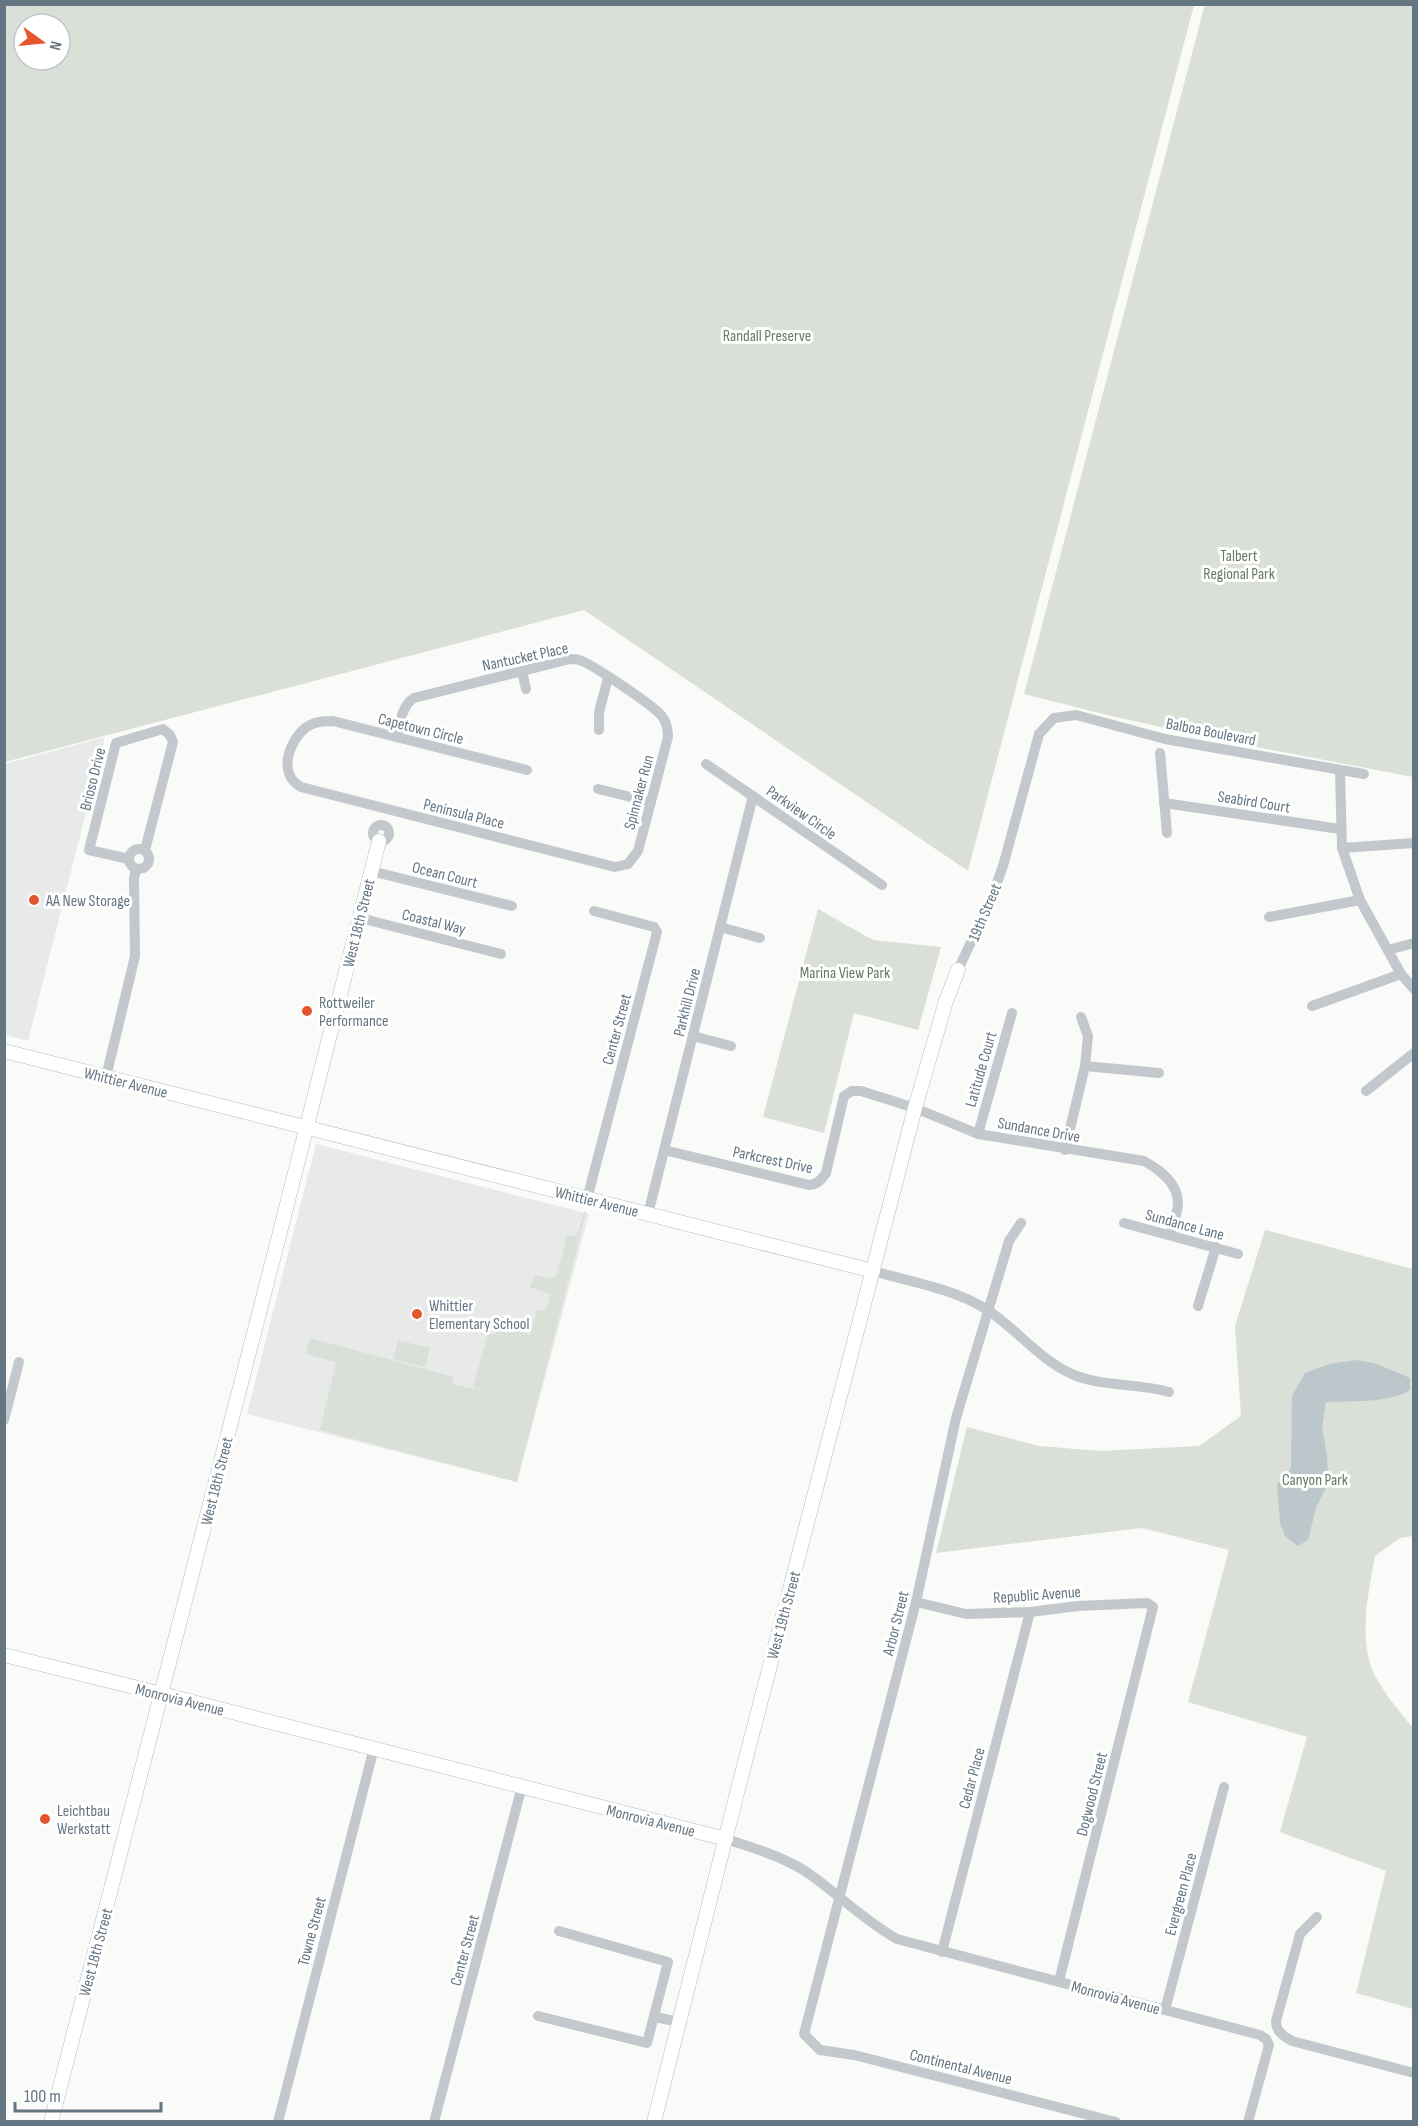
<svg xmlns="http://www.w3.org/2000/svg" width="1418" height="2126" font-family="'Sofia Sans Condensed',sans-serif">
  <rect width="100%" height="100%" fill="#fafaf8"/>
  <g fill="#e8e9e9">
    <path d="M105 737 28 1041 5 1035V764Z"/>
    <path d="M316 1144 589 1214 517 1482 247 1414Z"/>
  </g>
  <g fill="#dadfd7" fill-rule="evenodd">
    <path d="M5 4 1194 5 968 871 584 610 5 762ZM24 24H60V60H24Z"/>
    <path d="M1205 4 1413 5V777L1215 739 1107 715 1024 694Z"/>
    <path d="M818 909 873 940 941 947 918 1030 854 1013 824 1133 763 1117Z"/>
    <path d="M584 1212H586L585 1216 517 1482 320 1430 336 1362 306 1354 310 1338 454 1377 452 1384 484 1391 473 1387 488 1333 495 1335 497 1326 530 1334 537 1310H546L550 1294 529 1287 536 1275 552 1279 553 1277H556L567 1235 574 1236 578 1233Z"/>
    <path d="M1265 1230 1413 1269V1536L1400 1538 1375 1556C1369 1590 1360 1629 1370 1663 1375 1683 1400 1712 1413 1728V2009L1356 1993 1386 1871 1280 1832 1307 1737 1188 1702 1229 1550 1142 1528 936 1553 967 1427 1039 1446 1100 1451 1199 1446 1241 1416 1235 1326Z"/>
    <path d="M398 1340 430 1348 425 1367 393 1359Z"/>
  </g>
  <path fill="#bbc7cb" d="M1356 1360 1374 1363 1410 1378V1390C1391 1403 1349 1401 1326 1402L1322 1426 1327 1455 1328 1483 1316 1508 1308 1540 1298 1546 1285 1536 1280 1523 1277 1485 1291 1468 1292 1396 1305 1373 1329 1364Z"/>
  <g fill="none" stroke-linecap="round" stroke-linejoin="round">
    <defs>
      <g id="secondary">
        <path d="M4 1051 873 1271"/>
        <path d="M4 1655 162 1694 726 1839"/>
        <path d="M51 2122 281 1228 379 841"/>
        <path d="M654 2122 740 1781 915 1108 946 1001 958 970"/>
      </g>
    </defs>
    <use href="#secondary" stroke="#b3babf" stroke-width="15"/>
    <g stroke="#c3c8cc" stroke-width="10">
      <path d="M522 671 526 689"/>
      <path d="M599 730V712L608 678"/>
      <path d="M397 737C400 723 402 705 414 698L570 659C573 659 576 659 579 660 591 663 647 702 658 712 665 718 668 728 668 737L638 851 628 864 615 867 301 787C295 783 291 780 289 773 283 757 296 732 310 725 318 721 325 721 333 721L527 770"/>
      <path d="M1160 753 1167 833"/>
      <path d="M706 764 882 885"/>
      <path d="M1340 771 1342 848 1360 900 1401 974 1414 989"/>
      <path d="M598 789 651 802"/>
      <path d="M1164 803 1340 829"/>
      <circle cx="381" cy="833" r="8"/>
      <path d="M1342 848 1414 843"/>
      <circle cx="139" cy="859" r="10"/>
      <path d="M129 859 89 850 116 743 163 729 170 735 173 742 145 850"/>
      <path d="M371 871 512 906"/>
      <path d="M1269 917 1360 900"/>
      <path d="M360 918 501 954"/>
      <path d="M720 927 760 938"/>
      <path d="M1388 950 1414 943"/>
      <path d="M958 970 991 899 1003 866 1039 734 1054 718 1076 715 1165 739 1364 774"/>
      <path d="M1312 1006 1401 974"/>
      <path d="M693 1036 731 1046"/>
      <path d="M1085 1066 1159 1073"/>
      <path d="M106 1077 135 956 134 879 136 869"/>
      <path d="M1366 1091 1414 1053"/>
      <path d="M978 1134 1012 1013"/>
      <path d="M664 1150 809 1185C818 1184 821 1180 826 1173L844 1096 852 1091H861L915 1108 978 1134 1144 1161C1160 1170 1178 1183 1178 1203 1178 1213 1173 1225 1170 1235"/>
      <path d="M1065 1150 1085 1066 1088 1036 1081 1017"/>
      <path d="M587 1199 657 932 654 927 594 911"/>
      <path d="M648 1214 753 796"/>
      <path d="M1021 1223 1009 1241 956 1418 916 1602 804 2034 820 2050 854 2055 1116 2122"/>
      <path d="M1124 1223 1238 1254"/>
      <path d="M873 1271C911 1282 952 1288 986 1309 1017 1329 1039 1360 1074 1375 1104 1387 1138 1383 1169 1392"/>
      <path d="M1198 1306 1216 1247"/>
      <path d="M4 1420 19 1362"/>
      <path d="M916 1602 966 1614 1030 1612 1078 1606 1147 1603 1153 1607 1059 1981"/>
      <path d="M726 1839C756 1849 789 1858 815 1878 843 1899 867 1922 897 1939L1260 2035 1266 2039 1269 2045 1248 2122"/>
      <path d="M1317 1917 1300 1934 1276 2021C1276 2031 1283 2036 1292 2041L1414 2073"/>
      <path d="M942 1952 1030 1612"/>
      <path d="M1165 2010 1224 1787"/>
      <path d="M538 2016 647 2043 668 1962 559 1931"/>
      <path d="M655 2017 679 2022"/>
      <path d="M278 2122 374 1748"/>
      <path d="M434 2122 522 1786"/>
    </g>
    <use href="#secondary" stroke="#fff" stroke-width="14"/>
  </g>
  <g fill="#e4572e" stroke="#fff" stroke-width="2">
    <circle cx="34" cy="900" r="6"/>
    <circle cx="307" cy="1011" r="6"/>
    <circle cx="417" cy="1314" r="6"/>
    <circle cx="45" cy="1819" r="6"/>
  </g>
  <g text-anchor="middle" stroke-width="6" stroke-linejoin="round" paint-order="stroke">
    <g font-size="16" fill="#687a64" stroke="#fff">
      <text x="767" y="341">Randall Preserve</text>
      <text x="1239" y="561">Talbert<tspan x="1239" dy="18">Regional Park</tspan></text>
      <text x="845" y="978">Marina View Park</text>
      <text x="1315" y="1485">Canyon Park</text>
    </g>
    <g font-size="16" fill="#657683" stroke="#fff">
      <text transform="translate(525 656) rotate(-12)" y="6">Nantucket Place</text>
      <text transform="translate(421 728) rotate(14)" y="6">Capetown Circle</text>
      <text transform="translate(1211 731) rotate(11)" y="6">Balboa Boulevard</text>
      <text transform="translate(92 779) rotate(-76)" y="6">Brioso Drive</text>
      <text transform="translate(638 792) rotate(-75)" y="6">Spinnaker Run</text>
      <text transform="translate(1254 801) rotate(9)" y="6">Seabird Court</text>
      <text transform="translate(802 812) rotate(35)" y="6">Parkview Circle</text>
      <text transform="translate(464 813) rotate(14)" y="6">Peninsula Place</text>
      <text transform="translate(445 874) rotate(14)" y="6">Ocean Court</text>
      <text transform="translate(984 912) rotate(-67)" y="6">19th Street</text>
      <text transform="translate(434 921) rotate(14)" y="6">Coastal Way</text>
      <text transform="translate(358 923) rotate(-76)" y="6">West 18th Street</text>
      <text transform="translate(686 1002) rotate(-76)" y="6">Parkhill Drive</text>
      <text transform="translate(616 1029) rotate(-75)" y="6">Center Street</text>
      <text transform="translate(980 1069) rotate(-74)" y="6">Latitude Court</text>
      <text transform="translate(126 1082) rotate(14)" y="6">Whittier Avenue</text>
      <text transform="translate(1039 1129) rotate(10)" y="6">Sundance Drive</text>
      <text transform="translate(773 1159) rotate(12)" y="6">Parkcrest Drive</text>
      <text transform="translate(597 1201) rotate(14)" y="6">Whittier Avenue</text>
      <text transform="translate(1185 1224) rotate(15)" y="6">Sundance Lane</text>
      <text transform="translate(216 1481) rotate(-76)" y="6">West 18th Street</text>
      <text transform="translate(1037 1594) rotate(-4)" y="6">Republic Avenue</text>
      <text transform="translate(783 1615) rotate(-75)" y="6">West 19th Street</text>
      <text transform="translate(895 1623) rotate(-76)" y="6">Arbor Street</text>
      <text transform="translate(180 1699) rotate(14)" y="6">Monrovia Avenue</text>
      <text transform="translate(971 1778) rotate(-75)" y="6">Cedar Place</text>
      <text transform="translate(1091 1794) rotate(-76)" y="6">Dogwood Street</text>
      <text transform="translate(651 1820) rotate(14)" y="6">Monrovia Avenue</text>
      <text transform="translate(1180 1894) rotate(-75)" y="6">Evergreen Place</text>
      <text transform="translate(311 1931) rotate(-75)" y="6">Towne Street</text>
      <text transform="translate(464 1950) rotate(-75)" y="6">Center Street</text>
      <text transform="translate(95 1952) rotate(-75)" y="6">West 18th Street</text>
      <text transform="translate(1116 1997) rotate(15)" y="6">Monrovia Avenue</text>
      <text transform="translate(961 2066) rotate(14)" y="6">Continental Avenue</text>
    </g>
    <g font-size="16" fill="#657683" stroke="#fff" text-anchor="start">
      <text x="46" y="906">AA New Storage</text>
      <text x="319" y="1008">Rottweiler<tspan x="319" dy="18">Performance</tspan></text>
      <text x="429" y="1311">Whittier<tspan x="429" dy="18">Elementary School</tspan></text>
      <text x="57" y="1816">Leichtbau<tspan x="57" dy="18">Werkstatt</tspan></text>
    </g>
  </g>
  <rect width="1418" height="2126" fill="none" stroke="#657683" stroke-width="12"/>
  <g transform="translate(42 42) rotate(105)"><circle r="28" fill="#ffffff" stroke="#c1c8cd" stroke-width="1.5"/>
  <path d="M0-4.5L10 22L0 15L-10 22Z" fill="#e4572e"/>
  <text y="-9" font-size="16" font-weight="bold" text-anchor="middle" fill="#657683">N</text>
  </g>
  <path d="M15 2102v9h146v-9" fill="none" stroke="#657683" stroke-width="3"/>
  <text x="24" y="2102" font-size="18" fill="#657683" stroke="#ffffff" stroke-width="4.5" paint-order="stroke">100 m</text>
</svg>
